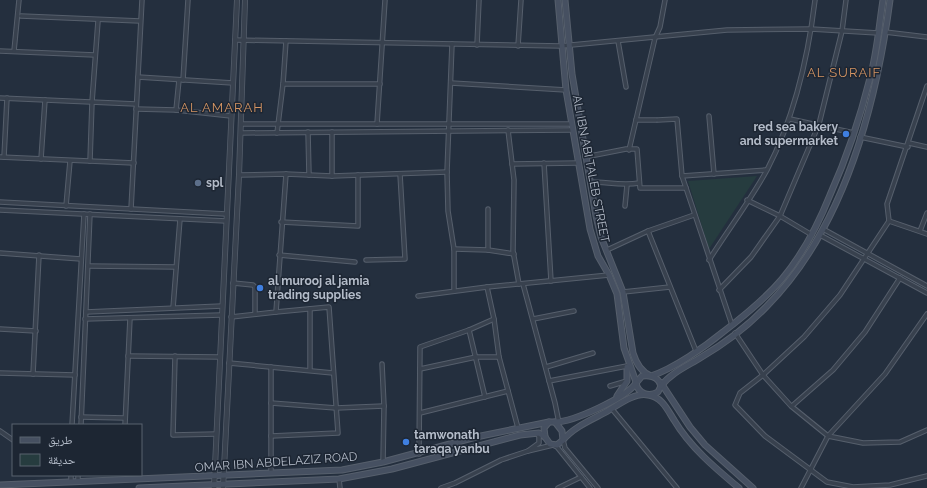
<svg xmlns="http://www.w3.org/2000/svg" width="927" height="488" font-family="Raleway,'Noto Naskh Arabic',sans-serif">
  <rect width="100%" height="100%" fill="#242f3e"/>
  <path fill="#263c3f" d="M757 176 709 249 688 181Z"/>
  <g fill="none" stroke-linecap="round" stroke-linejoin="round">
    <defs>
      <g id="minor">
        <path d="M21 16 140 21"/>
        <path d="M885 32 927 37"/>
        <path d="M235 40 561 46 727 30 811 29 878 33"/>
        <path d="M618 41 626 87"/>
        <path d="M452 44 447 172 448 211 454 249V291"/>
        <path d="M477 45 479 0"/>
        <path d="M518 46 521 0"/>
        <path d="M0 51 95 55"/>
        <path d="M14 51 19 0"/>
        <path d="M138 77 233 83"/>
        <path d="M183 80 188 0"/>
        <path d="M451 83 566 90"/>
        <path d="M283 84H380"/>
        <path d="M927 86 887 204 889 221 840 295 804 337 763 375 740 393 735 405 765 436 827 482 853 487 890 485 927 476"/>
        <path d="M0 98 136 104"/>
        <path d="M136 109 176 110 231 116"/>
        <path d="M176 110 179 80"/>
        <path d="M709 116 714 174"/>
        <path d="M790 119 854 133"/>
        <path d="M636 120H656"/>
        <path d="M658 120 677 119 682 176 732 325"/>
        <path d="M241 124H571"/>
        <path d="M377 124 385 0"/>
        <path d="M508 130 514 180 513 251 519 284"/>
        <path d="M308 132 309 175"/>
        <path d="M241 133 572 130"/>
        <path d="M277 133 283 84 286 41"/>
        <path d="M860 137 908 147"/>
        <path d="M909 143 927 147"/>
        <path d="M629 150 655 38 660 27 665 0"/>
        <path d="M0 157 134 163"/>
        <path d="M4 157 7 98"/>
        <path d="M585 157 626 149H637L640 188H686"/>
        <path d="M41 159 45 100"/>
        <path d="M90 161 92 102 98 21"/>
        <path d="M544 163 551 281"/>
        <path d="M512 164 577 163"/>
        <path d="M239 175 286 174 332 176 447 172"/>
        <path d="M332 176V132"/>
        <path d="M682 176 766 170"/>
        <path d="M590 182C607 182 623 186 639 183"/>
        <path d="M747 200 780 216 812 235"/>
        <path d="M0 202 226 214"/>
        <path d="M66 206 70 161"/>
        <path d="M625 206 627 185"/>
        <path d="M131 209 142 0"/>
        <path d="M488 209V250"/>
        <path d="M0 210 226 221"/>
        <path d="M889 221 927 234"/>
        <path d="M281 222 358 226V175"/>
        <path d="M823 229 927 286"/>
        <path d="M648 231 696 351"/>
        <path d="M920 231 927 213"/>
        <path d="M820 235 927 293"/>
        <path d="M454 249 488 250 514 254"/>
        <path d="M607 250 648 231 694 215"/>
        <path d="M0 253 81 259"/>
        <path d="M279 255 355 262"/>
        <path d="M366 260 405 259 400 174"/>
        <path d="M709 260C728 230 750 201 767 170 794 118 808 58 815 0"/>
        <path d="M88 266 176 267"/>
        <path d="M233 283 253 285 255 287V314"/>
        <path d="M523 284 555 403 559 423"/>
        <path d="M487 287 494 319 499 357 518 428"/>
        <path d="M719 290 751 257 780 216 819 124 842 31 846 0"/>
        <path d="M623 292 670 287"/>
        <path d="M418 296 487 287 609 275"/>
        <path d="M173 308 180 219"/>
        <path d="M310 309V370"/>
        <path d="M86 312 222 306"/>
        <path d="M231 317 276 312 286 174"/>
        <path d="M85 319 221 315"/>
        <path d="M533 319 574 311"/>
        <path d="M0 329 36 331"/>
        <path d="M469 330 485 397"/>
        <path d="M735 333 763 375 791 406 828 436 863 443 900 442 927 430"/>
        <path d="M128 356 219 357"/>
        <path d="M175 356 173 435 216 434"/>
        <path d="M229 363 333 373"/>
        <path d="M382 364 384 406 383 462"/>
        <path d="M546 367 593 353"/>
        <path d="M420 369 476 357H499"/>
        <path d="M0 373 75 375"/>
        <path d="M33 374 39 255"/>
        <path d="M549 381 627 366"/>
        <path d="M610 386 627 381"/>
        <path d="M271 403 336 408 384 406"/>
        <path d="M792 406 833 370 865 332 900 278"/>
        <path d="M612 409 677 488"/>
        <path d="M420 413 508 391"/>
        <path d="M81 417 125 418"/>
        <path d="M72 425 84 214"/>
        <path d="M81 425 90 214"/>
        <path d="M125 425 130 318"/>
        <path d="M0 431 13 440"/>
        <path d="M536 433 539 436V443L528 451 553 445 557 447 590 488"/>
        <path d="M271 436 338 433 329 307 276 312"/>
        <path d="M563 440 565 448 598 488"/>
        <path d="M419 454 420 347 469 330 494 319"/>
        <path d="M271 473V367"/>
        <path d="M339 479 340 488"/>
        <path d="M71 481V475"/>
        <path d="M78 481V475"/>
        <path d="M441 488 455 483 501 460 528 451"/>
        <path d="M558 488 581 477"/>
        <path d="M801 488 828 436 885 374 927 314"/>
      </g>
      <g id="tertiary">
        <path d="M214 488 237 0"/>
        <path d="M223 488 239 175 245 0"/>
      </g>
      <g id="secondary">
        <path d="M558 0 566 90 590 229 598 256 609 275 617 294 624 348 636 382"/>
        <path d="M565 0 572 74 596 216 601 237 623 292 633 353C636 363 641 372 651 376 673 369 706 346 723 332 744 316 765 299 782 279 803 254 818 225 830 195 847 157 860 118 870 78 877 53 879 26 883 0"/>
        <path d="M642 376C650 375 659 377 661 386L658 392C649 397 638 394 636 383Z"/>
        <path d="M661 383 690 427 705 445 753 488"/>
        <path d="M661 386C671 373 687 366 700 358 724 344 748 326 767 306 844 228 876 106 890 0"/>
        <path d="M617 396 627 381V367"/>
        <path d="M549 422H555L562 431 563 440 557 445 550 444 545 437 544 428Z"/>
        <path d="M555 422C573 422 626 398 636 383"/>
        <path d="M563 440C574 427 591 420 606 412 618 405 635 392 648 395 662 397 667 409 674 420 690 447 715 468 739 488"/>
        <path d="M0 485 342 470 383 462 476 437 549 422"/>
        <path d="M139 488 339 479 392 469 520 435 539 433 545 437"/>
      </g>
    </defs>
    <use href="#minor" stroke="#565f6c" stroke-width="5.5"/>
    <use href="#tertiary" stroke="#565f6c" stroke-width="6"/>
    <use href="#secondary" stroke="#565f6c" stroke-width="7"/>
    <use href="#minor" stroke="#38414e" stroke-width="3.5"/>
    <use href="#tertiary" stroke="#38414e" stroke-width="4.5"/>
    <use href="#secondary" stroke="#465061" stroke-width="5"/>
  </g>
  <g fill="#3f7fe0" stroke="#1d2633" stroke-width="1.5">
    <circle cx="846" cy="134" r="4"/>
    <circle cx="260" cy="288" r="4"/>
    <circle cx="406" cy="442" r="4"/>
  </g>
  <circle fill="#5c6f8a" stroke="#1d2633" stroke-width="1.5" cx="198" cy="183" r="4"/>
  <g text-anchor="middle" stroke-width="3" stroke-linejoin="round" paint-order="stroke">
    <g font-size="12" font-weight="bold" fill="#b4bcc9" stroke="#1d2633" text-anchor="start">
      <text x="838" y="131" text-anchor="end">red sea bakery<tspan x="838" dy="14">and supermarket</tspan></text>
      <text x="206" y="187">spl</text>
      <text x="268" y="285">al murooj al jamia<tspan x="268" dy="14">trading supplies</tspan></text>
      <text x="414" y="439">tamwonath<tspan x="414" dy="14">taraqa yanbu</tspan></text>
    </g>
    <g font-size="12" fill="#b4bcc9" stroke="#1d2633">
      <text transform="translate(591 169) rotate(79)" y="4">ALI IBN ABI TALEB STREET</text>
      <text transform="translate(276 462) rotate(-4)" y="4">OMAR IBN ABDELAZIZ ROAD</text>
    </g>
    <g font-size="13" letter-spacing="1" fill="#d59563" stroke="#1d2633">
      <text x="844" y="77">AL SURAIF</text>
      <text x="222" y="112">AL AMARAH</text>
    </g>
  </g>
  <rect x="12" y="424" width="130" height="52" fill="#1d2633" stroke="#59626f"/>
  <rect x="20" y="437" width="20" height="6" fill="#465061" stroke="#59626f"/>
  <text x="48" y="444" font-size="12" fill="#b4bcc9">طريق</text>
  <rect x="20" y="454" width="20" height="12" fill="#263c3f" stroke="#59626f"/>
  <text x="48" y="464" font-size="12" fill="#b4bcc9">حديقة</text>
</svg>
